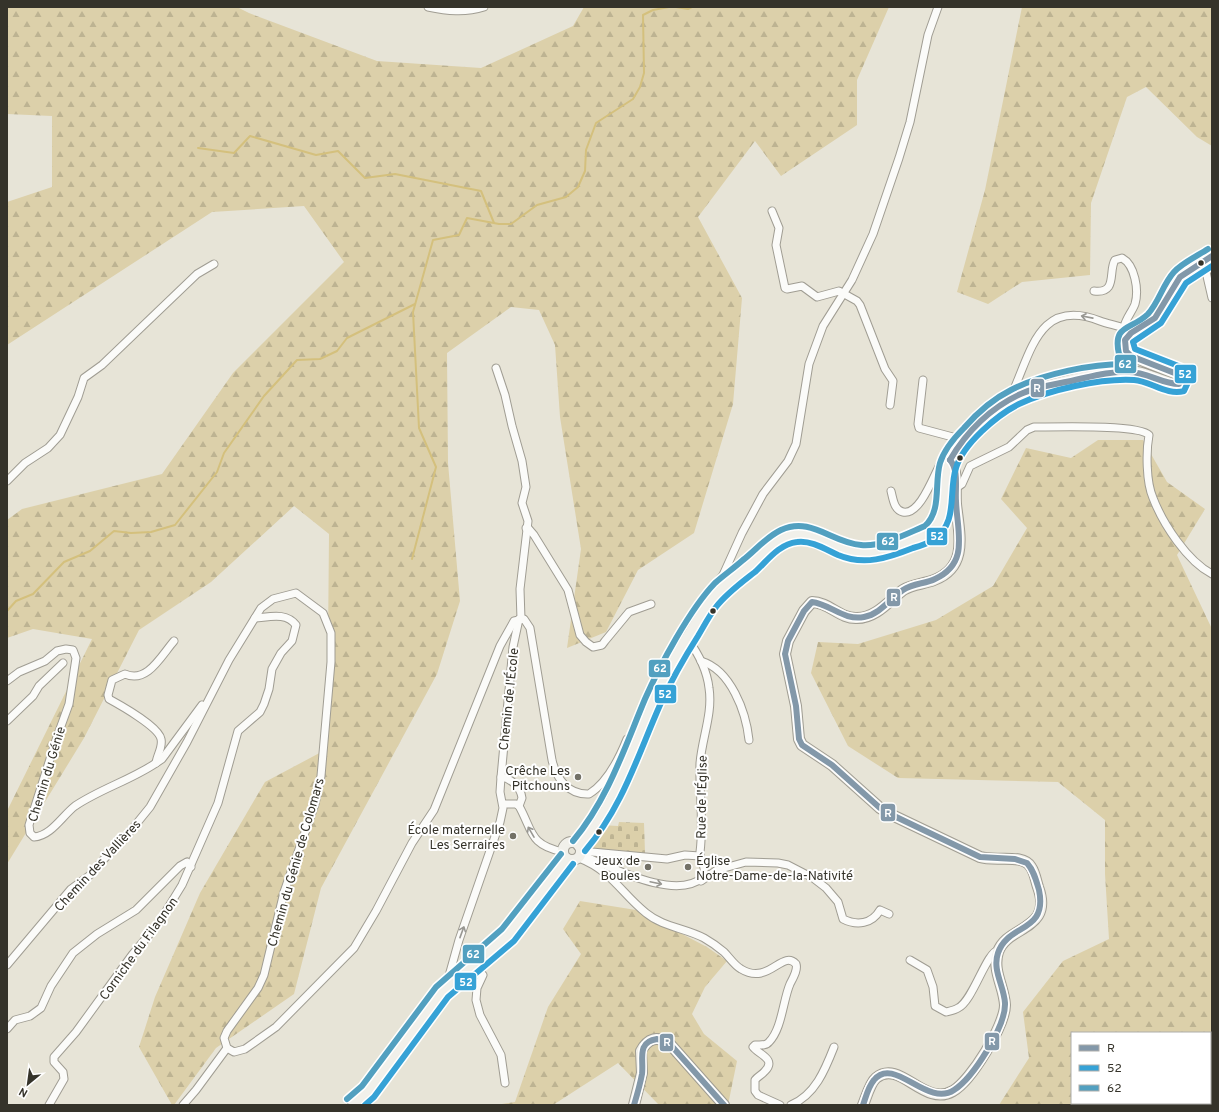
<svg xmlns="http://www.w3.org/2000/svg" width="1219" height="1112" font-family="Overpass,sans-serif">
  <defs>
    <pattern id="forest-firs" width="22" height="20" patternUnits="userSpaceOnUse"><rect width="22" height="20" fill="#dcd0aa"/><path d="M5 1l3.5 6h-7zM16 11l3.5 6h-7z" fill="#bdb392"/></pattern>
    <pattern id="cemetery-stones" width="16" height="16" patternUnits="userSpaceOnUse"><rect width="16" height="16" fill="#dcd0aa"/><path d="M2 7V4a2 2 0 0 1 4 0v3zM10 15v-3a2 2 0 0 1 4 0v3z" fill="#bdb392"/></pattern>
  </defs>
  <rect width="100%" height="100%" fill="#e7e4d7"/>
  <g fill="url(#forest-firs)" fill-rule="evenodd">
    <path d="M7 7H237L249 13 377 61 481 68 573 26 584 7H889L857 80V125L781 176 755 141 698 217 742 298 733 404 694 533 638 570 606 632 567 648 581 549 560 417 555 345 539 310 511 307 447 353 448 463 460 601 437 674 321 888 294 994 216 1048 174 1105H172L139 1047 155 997 200 893 265 782 327 749 329 534 294 506 211 582 139 630 84 738 7 864V811L92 639 33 629 7 638V520L22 509 162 474 233 373 344 262 304 206 212 212 7 345V202L52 187V116L7 114Z"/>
    <path d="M1022 7H1212V146L1197 137 1146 87 1127 97 1091 203 1090 275 1022 282 988 304 957 292 985 190Z"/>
    <path d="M1098 440H1143L1167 482 1205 509 1177 555 1212 629V1105H999L1029 1058 1023 1012 1063 961 1109 939 1105 874V820L1058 782 898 778 848 746 811 673 818 642 858 644 936 620 993 586 1027 528 1001 499 1026 448 1071 458ZM1072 1033H1210V1103H1072Z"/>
    <path d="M580 901 636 910 707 947 727 961 705 987 692 1014 704 1034 737 1061 728 1105H659L618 1063 553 1105H495L515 1102 548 1007 581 954 563 929Z"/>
  </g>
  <path fill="url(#cemetery-stones)" d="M619 822 644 823 645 853 586 848 601 825 618 826Z"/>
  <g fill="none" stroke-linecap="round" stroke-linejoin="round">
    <g stroke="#d4c07d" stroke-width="2">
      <path d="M676 7 688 9 692 7"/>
      <path d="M198 148 234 153 250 136 316 155 338 151 365 178 395 174 481 191 494 223"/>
      <path d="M412 559 436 467 419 428 413 312 433 240 459 235 467 218 499 224H511L537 205 566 197 578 187 585 171 586 150 596 123 633 99 640 87 644 73 643 15 653 10 669 7"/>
      <path d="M7 611 16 601 33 594 64 562 90 551 114 531 131 533 151 532 175 525 217 472 224 453 264 396 297 360 320 359 337 351 347 338 415 304"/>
    </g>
    <defs>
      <g id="street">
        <path d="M428 7C447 11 465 13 484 7"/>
        <path d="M772 211 779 228 776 245 785 288 787 289 802 286 817 297 839 291 857 301 860 305 885 369 893 381 890 405"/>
        <path d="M1206 272 1212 298"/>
        <path d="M1094 291C1118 294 1108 271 1115 260L1122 258C1135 265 1139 290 1135 304 1132 312 1126 318 1124 327"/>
        <path d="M496 368 505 395 512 426 522 461 526 487 522 503 528 521 520 589 521 619"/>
        <path d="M923 380 918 424 919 428 964 440"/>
        <path d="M1014 397V389C1032 348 1041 298 1100 321 1110 325 1125 326 1131 332"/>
        <path d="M7 481 25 463 48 448 60 435 78 397 84 378 102 365 197 274 214 264"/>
        <path d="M955 489 962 484 970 466 1009 447 1027 430 1034 427C1053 427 1139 424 1149 435 1146 451 1146 482 1153 498 1163 524 1187 561 1212 574"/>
        <path d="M891 491C893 499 894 510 903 512 921 516 935 471 943 459L952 456"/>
        <path d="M526 528H528L534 535 568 590 580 635 586 642 593 647 602 645 605 641 629 612 651 604"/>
        <path d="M714 596 711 590 723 575 742 533 763 494 788 461 796 444 809 364 823 326 852 280 873 234 899 158 910 122 928 35 938 7"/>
        <path d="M701 661C731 670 746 712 749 740"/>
        <path d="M7 681 19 672 45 661 57 651 66 649 73 650 76 658 69 704 57 737 29 825 30 833 34 837C51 836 62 816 75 806 100 789 131 780 156 763L162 759 202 705"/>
        <path d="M7 721 33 696 39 686 63 663"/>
        <path d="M156 763C157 755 163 747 161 739 159 727 120 705 109 699L108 695 112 680 125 674C147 684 161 656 174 641"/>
        <path d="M501 777C511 778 521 788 522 798L519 806"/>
        <path d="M503 804H516L519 806C533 831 529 845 563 852"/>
        <path d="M581 851 667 859 685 855 700 856"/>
        <path d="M586 857C615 869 677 901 703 877 707 863 699 864 700 852 704 822 699 793 700 763 702 738 713 713 709 688 707 670 698 653 687 638"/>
        <path d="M579 858C612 871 621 893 646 913 663 927 685 928 704 938 711 942 718 947 724 952 730 958 734 965 741 969 769 986 782 949 796 964 798 970 793 978 790 984 783 1000 782 1029 769 1042 766 1046 760 1045 755 1045L753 1047C758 1054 777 1059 765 1071 762 1075 758 1076 755 1080V1091L758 1095 780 1105"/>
        <path d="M701 881 717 870 746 862 778 863 788 865 813 878 826 888 838 902 843 919C857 926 872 924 880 910L889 914"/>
        <path d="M910 960 927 970 933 987 935 1006 946 1012C950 1011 955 1010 958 1008 973 1001 986 953 998 950"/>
        <path d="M473 964 483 975 477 988 476 1000 480 1015 501 1055 505 1083"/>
        <path d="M7 965 71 889 90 875 104 859 124 839 150 807 187 742 229 660 261 608 273 599 296 593 323 613 331 633V662L321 776 315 804 284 892 264 975 258 988 227 1031 224 1038 227 1048 234 1052 245 1049 276 1027 354 948 376 911 412 843 434 810 500 646 514 621 524 619 530 628 552 760C556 778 568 795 589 794 607 783 619 759 627 739L633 737 638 739"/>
        <path d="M448 986 447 983 459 940 500 822 503 808 500 792 501 777 513 647 519 619"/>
        <path d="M7 1029 15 1020 30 1016 41 1008 51 986 73 953 97 934 136 910 180 866 187 862 191 867"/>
        <path d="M49 1105 64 1079 63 1072 54 1062V1057L76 1032 132 955 158 924 182 885 218 803 238 731 260 712 264 704 269 689 272 669 281 653 292 641 296 625C286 612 270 617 255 618"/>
        <path d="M183 1105 196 1090 227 1048"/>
        <path d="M791 1105C815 1095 825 1070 834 1047"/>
      </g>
      <g id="secondary">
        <circle cx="572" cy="851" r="9"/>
        <path d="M579 846C618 805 631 751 653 701 665 675 680 649 695 625 701 615 706 605 714 597 723 585 736 576 748 567 759 557 772 543 785 537 812 524 835 551 860 553 875 555 914 540 929 533 951 518 941 487 948 465 956 442 985 417 1005 403 1026 387 1110 369 1137 372 1146 373 1174 386 1179 384L1181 380 1177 374 1131 356 1126 351 1125 340C1132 328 1146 328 1155 318L1180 277 1212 256"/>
        <path d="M353 1105 368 1092 442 992 508 935 567 859"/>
        <path d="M634 1105 642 1073 641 1051C648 1038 657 1036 669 1043L724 1105"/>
        <path d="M863 1105C866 1098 870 1083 876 1078 900 1058 924 1108 953 1091 971 1081 1005 1025 1005 1005 1004 986 992 971 998 952 1007 925 1054 931 1038 887 1036 881 1035 873 1031 867 1023 853 995 862 980 857L892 815 880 808 832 765 802 745 799 739 796 706 785 654 788 641 804 611 812 602C829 602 840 619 857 618 876 618 889 601 903 590 912 584 924 584 934 580 969 567 959 533 956 504 955 494 958 465 950 460"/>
      </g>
    </defs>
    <use href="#street" stroke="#a09d93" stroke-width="9"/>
    <use href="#secondary" stroke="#a09d93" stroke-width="12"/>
    <use href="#street" stroke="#fbfbf9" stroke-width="7"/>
    <use href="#secondary" stroke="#f1f0ea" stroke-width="10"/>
    <defs>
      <g id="bus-1">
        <path d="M950 460C966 432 992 406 1023 393 1039 386 1058 384 1075 380 1093 376 1111 371 1129 372 1147 372 1162 384 1179 384L1181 380 1177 374 1131 356 1126 351 1125 340 1131 333 1155 318 1180 277 1212 256"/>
        <path d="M634 1105C637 1095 640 1085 642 1074 644 1060 636 1042 657 1039L669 1043 724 1105"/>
        <path d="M863 1105C866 1097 868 1087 874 1080 894 1055 927 1108 954 1090 973 1078 1006 1026 1005 1003 1004 986 992 970 998 953 1008 923 1048 933 1039 890 1036 880 1034 871 1027 863L1015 859 980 857 892 815 880 808 832 765 802 745 799 739 796 706 785 654 788 641 804 611 812 602C830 604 844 621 864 617 880 614 890 599 903 590 913 583 925 584 935 579 970 563 957 532 956 501 955 489 959 470 950 460"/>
      </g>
      <g id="bus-2">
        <path d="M585 851C623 806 637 757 660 705 671 681 684 658 698 636 704 626 709 616 716 607 727 593 741 583 755 572 767 561 779 544 797 542 811 540 825 549 838 555 864 566 888 558 913 548 920 546 927 544 933 540 959 523 948 492 956 468 963 444 997 415 1019 404 1049 390 1100 378 1134 380 1150 381 1167 396 1184 391L1189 380 1181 367 1135 349 1133 342 1161 323 1186 283 1212 266"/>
        <path d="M365 1105 374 1097 448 997 514 941 573 864"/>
      </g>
      <g id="bus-3">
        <path d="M573 841C608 799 624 749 645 699 660 665 690 609 715 583 724 575 734 568 743 560 756 550 766 537 781 530 811 516 832 543 861 545 882 547 906 534 925 526 942 510 934 484 940 463 944 450 954 438 964 428 977 413 993 399 1011 390 1042 374 1094 363 1129 364L1119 354C1112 324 1132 330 1148 314 1159 302 1163 284 1174 272 1182 263 1197 256 1208 249"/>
        <path d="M347 1099 362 1086 436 987 502 929 561 854"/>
      </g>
    </defs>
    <use href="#bus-1" stroke="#fff" stroke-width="9"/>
    <use href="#bus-2" stroke="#fff" stroke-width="9"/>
    <use href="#bus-3" stroke="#fff" stroke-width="9"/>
    <use href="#bus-1" stroke="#8398a9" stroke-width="6"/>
    <use href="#bus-2" stroke="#36a2d6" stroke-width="6"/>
    <use href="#bus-3" stroke="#52a0c0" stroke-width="6"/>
  </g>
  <defs><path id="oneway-shaft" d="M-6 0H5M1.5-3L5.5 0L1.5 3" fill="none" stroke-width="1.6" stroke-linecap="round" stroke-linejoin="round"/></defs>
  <g stroke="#989792">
    <use href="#oneway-shaft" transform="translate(1087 317) rotate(-169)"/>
    <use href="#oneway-shaft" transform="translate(531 832) rotate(-120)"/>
    <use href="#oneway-shaft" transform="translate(656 883) rotate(12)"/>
    <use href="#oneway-shaft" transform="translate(462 932) rotate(-70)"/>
  </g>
  <g fill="#35332a" stroke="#fff" stroke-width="1.5">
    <circle cx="1201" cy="263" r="3.5"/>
    <circle cx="960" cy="458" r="3.5"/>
    <circle cx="713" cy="611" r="3.5"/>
    <circle cx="599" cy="832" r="3.5"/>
  </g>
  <g fill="#737167" stroke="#fff" stroke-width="1.5">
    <circle cx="578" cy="777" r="4"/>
    <circle cx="513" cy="836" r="4"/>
    <circle cx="648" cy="867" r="4"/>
    <circle cx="688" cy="867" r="4"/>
  </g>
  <g text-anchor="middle" stroke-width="4" stroke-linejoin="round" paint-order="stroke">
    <g font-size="13" fill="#35332a" stroke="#fff">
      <text transform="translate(508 699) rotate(-84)" y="5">Chemin de l'École</text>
      <text transform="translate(46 774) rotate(-73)" y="5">Chemin du Génie</text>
      <text transform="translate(701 797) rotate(-89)" y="5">Rue de l'Église</text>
      <text transform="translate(295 862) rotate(-74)" y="5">Chemin du Génie de Colomars</text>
      <text transform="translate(97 865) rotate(-47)" y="5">Chemin des Vallières</text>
      <text transform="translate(138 948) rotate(-54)" y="5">Corniche du Filagnon</text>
    </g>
    <g font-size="13" fill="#35332a" stroke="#fff" text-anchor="end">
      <text x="570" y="775">Crêche Les<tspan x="570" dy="15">Pitchouns</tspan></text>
      <text x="505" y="834">École maternelle<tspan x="505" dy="15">Les Serraires</tspan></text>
      <text x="640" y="865">Jeux de<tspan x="640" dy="15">Boules</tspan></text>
      <text x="696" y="865" text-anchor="start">Église<tspan x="696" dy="15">Notre-Dame-de-la-Nativité</tspan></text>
    </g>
  </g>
  <g stroke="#fff" stroke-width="1.5">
    <rect x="1114" y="354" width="23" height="20" rx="4" fill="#52a0c0"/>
    <rect x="1174" y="364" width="23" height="20" rx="4" fill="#36a2d6"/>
    <rect x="1030" y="378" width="15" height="20" rx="4" fill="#8398a9"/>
    <rect x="926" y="527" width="22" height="19" rx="4" fill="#36a2d6"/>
    <rect x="876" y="532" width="23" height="19" rx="4" fill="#52a0c0"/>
    <rect x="886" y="588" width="15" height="19" rx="4" fill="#8398a9"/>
    <rect x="648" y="659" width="23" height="19" rx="4" fill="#52a0c0"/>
    <rect x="654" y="684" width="23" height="20" rx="4" fill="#36a2d6"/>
    <rect x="880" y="803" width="16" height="19" rx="4" fill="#8398a9"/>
    <rect x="462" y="944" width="23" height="20" rx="4" fill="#52a0c0"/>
    <rect x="454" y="972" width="23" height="19" rx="4" fill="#36a2d6"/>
    <rect x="984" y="1032" width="16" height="19" rx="4" fill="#8398a9"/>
    <rect x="659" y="1033" width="15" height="19" rx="4" fill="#8398a9"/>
  </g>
  <g font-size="11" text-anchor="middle" font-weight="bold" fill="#fff">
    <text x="1125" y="368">62</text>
    <text x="1185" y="378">52</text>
    <text x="1037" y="392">R</text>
    <text x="937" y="540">52</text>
    <text x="888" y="545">62</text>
    <text x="894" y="601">R</text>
    <text x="660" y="672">62</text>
    <text x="665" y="698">52</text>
    <text x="888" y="817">R</text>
    <text x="473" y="958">62</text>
    <text x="466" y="986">52</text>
    <text x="992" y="1045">R</text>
    <text x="667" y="1046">R</text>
  </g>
  <rect width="1219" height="1112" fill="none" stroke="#35332a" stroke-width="16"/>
  <rect x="1071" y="1032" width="140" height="72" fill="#ffffff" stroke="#aeadaa"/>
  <rect x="1079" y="1045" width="20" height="6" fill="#8398a9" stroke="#aeadaa"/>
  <text x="1107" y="1052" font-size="12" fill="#35332a">R</text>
  <rect x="1079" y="1065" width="20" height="6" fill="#36a2d6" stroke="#aeadaa"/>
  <text x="1107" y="1072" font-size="12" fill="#35332a">52</text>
  <rect x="1079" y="1085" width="20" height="6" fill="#52a0c0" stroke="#aeadaa"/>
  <text x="1107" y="1092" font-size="12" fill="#35332a">62</text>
  <g transform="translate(28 1084) rotate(209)" stroke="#ffffff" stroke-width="3" paint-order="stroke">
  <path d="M0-3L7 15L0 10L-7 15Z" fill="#35332a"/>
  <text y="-6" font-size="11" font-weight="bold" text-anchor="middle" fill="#35332a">N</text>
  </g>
</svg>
